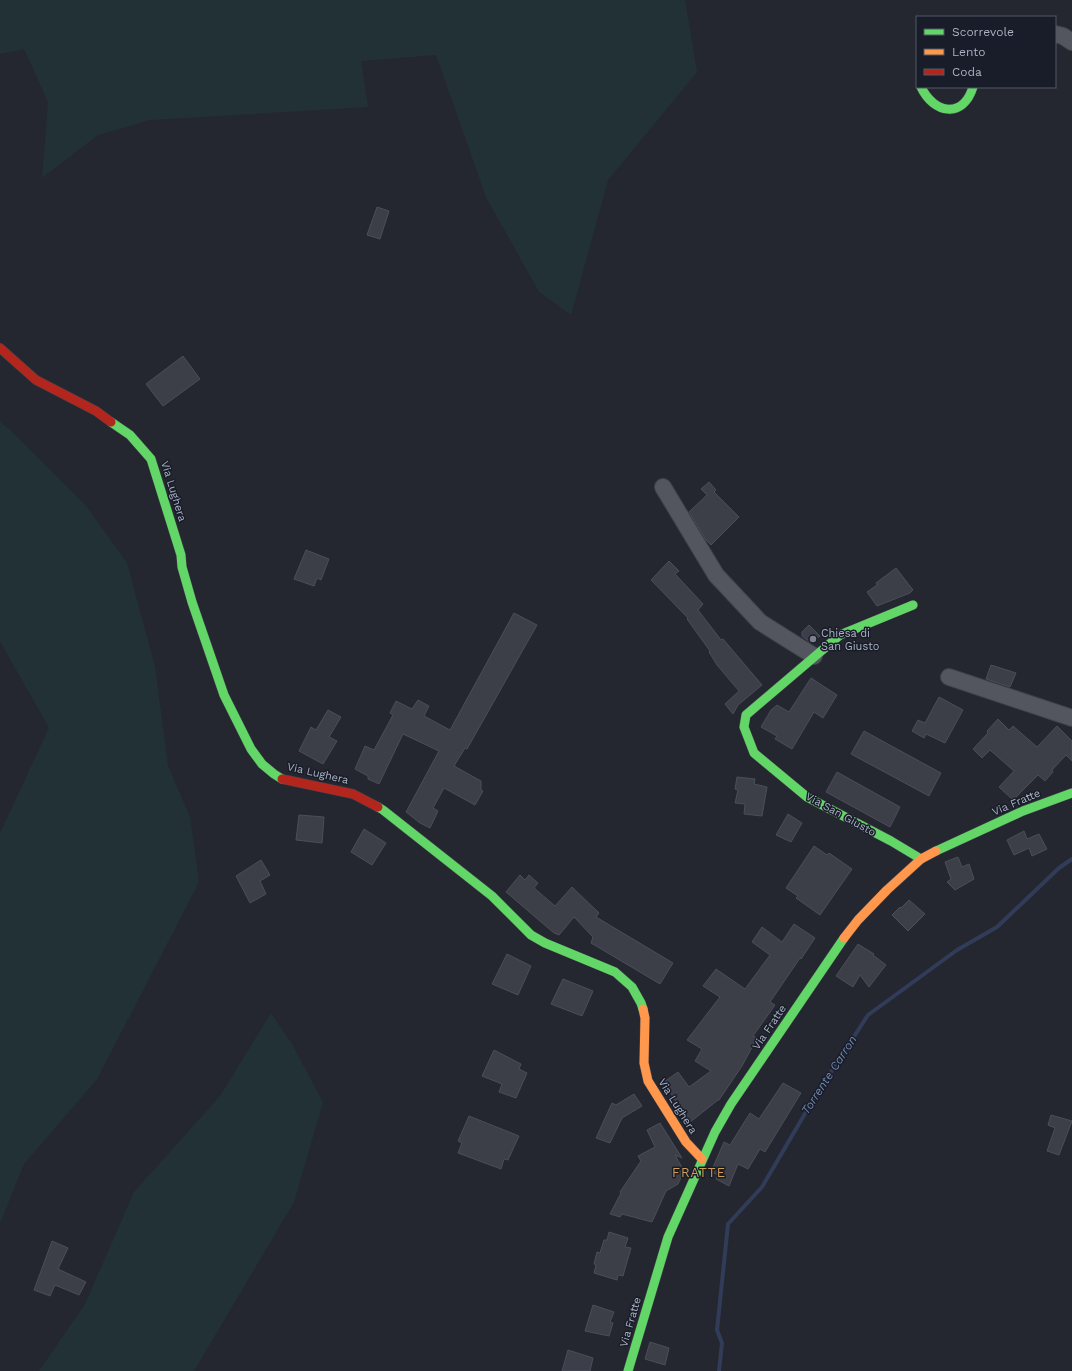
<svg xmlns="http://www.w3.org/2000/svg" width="1072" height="1371" font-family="'Work Sans',sans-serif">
  <rect width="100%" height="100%" fill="#242730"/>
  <g fill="#223136">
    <path d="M0 0H685L697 72 608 180 571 315 539 292 486 197 436 55 361 61 368 107 150 120 98 135 42 178 48 102 24 49 0 54Z"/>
    <path d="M0 422 10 430 86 506 127 563 155 667 168 766 190 817 199 882 97 1079 24 1164 0 1223V833L49 728 0 641Z"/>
    <path d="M271 1013 292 1044 323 1102 294 1202 194 1371H39L85 1304 134 1192 220 1096Z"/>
  </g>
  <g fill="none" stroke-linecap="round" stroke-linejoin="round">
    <path stroke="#313c58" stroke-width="4" d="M719 1371 722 1343 717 1330 728 1224 762 1187 813 1100 868 1015 957 950 997 927 1059 868 1072 859"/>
  </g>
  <g fill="#3d3f48" stroke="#4b4e58">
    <path d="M377 207 389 211 380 239 367 235Z"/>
    <path d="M183 356 200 379 163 406 146 384Z"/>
    <path d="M709 482 716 490 714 492 739 517 711 545 706 540 689 512 707 495 701 489Z"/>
    <path d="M306 550 329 559 321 580 317 578 314 586 294 579Z"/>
    <path d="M669 561 679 571 675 574 703 604 698 610 721 640 723 639 762 685 738 705 733 714 725 704 739 691 717 665 709 652 710 651 687 619 688 618 651 580Z"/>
    <path d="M896 568 913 590 910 593 877 606 867 592 877 585 876 583Z"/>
    <path d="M514 613 537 625 467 749 465 748 454 766 481 781V790L483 791 475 805 444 788 433 808 438 811 430 828 420 823 406 812 439 751 403 734 379 784 368 779V776L355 769 365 746 374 750 393 715 390 713 396 701 412 709 418 700 429 706 424 716 450 730Z"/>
    <path d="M809 625 820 636 811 643 802 636V632Z"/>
    <path d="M991 665 1016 673 1010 687 986 679Z"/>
    <path d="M811 678 837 695 823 718 814 712 792 749 775 739 777 736 761 727 771 710 777 705 789 712Z"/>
    <path d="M939 697 963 710 945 743 926 734 924 738 912 731 918 720 925 723Z"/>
    <path d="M328 710 341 717 329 737 337 741 323 764 299 751 311 727 316 730Z"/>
    <path d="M998 719 1009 730 1013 726 1037 747 1057 726 1072 741V761L1066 755 1052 770 1053 772 1045 781 1038 775 1013 800 999 787 1014 771 990 750 982 758 973 749 988 733 987 731Z"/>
    <path d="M864 731 941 773 929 796 851 754Z"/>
    <path d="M837 772 900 807 890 827 826 792Z"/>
    <path d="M737 777 755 779 754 784 767 787 762 816 744 814 745 804 735 803 738 790 735 789Z"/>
    <path d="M788 814 802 823 791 842 776 835Z"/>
    <path d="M299 815 324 817 322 843 296 840Z"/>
    <path d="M364 829 386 843 372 865 351 852Z"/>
    <path d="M1024 831 1027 839 1039 834 1047 849 1032 856 1029 848 1014 855 1007 840Z"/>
    <path d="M814 846 827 855 829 853 852 869 820 915 796 898 798 896 786 888Z"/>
    <path d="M958 857 962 867 969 864 974 879 955 890 947 882 951 879 945 862Z"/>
    <path d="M261 860 270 875 260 881 266 894 250 903 236 876Z"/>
    <path d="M520 875 525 880 529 875 538 883 534 888 555 906 572 887 599 913 596 917 673 963 660 984 591 943 593 937 574 917 559 935 554 933 506 892Z"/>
    <path d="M909 900 925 914 908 931 892 915 900 907 901 908Z"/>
    <path d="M794 924 815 938 801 959 800 958 770 1002 775 1005 753 1036 757 1038 742 1066 719 1100H718L689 1123 664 1082 678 1072 689 1087 711 1071 695 1061 702 1049 687 1040 720 997 703 986 716 969 745 989 770 955 752 942 762 927 782 942Z"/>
    <path d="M858 944 874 954 873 955 886 965 869 987 860 975 853 987 836 976Z"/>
    <path d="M507 954 531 966 518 995 492 984Z"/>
    <path d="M563 979 593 991 582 1016 551 1004Z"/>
    <path d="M494 1050 521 1064 519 1069 527 1073 516 1098 499 1092 502 1084 482 1076Z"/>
    <path d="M783 1083 801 1093 765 1152 760 1149 748 1169 738 1164 729 1186 716 1179 718 1175 711 1172 724 1142 730 1145 750 1113 759 1119Z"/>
    <path d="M634 1094 642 1106 622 1118 610 1143 596 1138 612 1103 616 1105Z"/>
    <path d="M1051 1115 1072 1121 1059 1155 1047 1151 1055 1128 1048 1125Z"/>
    <path d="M469 1116 519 1136 508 1160 504 1159 501 1169 458 1153 462 1143 458 1141Z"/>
    <path d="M660 1123 682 1158 675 1155 684 1171 678 1184 666 1191 652 1222 622 1214 620 1217 610 1214 621 1193 620 1192 641 1161 638 1156 655 1147 647 1130Z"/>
    <path d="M609 1232 628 1238 625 1247 631 1248 623 1276 618 1275 617 1280 594 1273 596 1265 594 1264 597 1252 600 1253 604 1240H607Z"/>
    <path d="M52 1241 68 1248 58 1269 86 1282 79 1295 55 1285 50 1296 34 1290Z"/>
    <path d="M593 1305 614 1312 610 1322 613 1323 609 1336 585 1331Z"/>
    <path d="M650 1342 669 1348 665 1365 645 1359Z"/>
    <path d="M568 1350 593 1358 590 1371H562Z"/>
  </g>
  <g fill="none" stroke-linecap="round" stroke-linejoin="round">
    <defs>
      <g id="street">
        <path d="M1055 34 1063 36 1072 42"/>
        <path d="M663 487 716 575 760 622 814 656"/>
        <path d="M949 677 1072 718"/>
      </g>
      <g id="fast">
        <path d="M921 87C934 114 963 119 973 87"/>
        <path d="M111 422 130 435 151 459 181 555 182 567 192 602 224 695 251 749 262 764 274 774 282 779"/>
        <path d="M913 605 840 635 746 715 744 727 754 753 807 797 891 841 921 859"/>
        <path d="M378 807 383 810 492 896 531 935 545 943 615 972 632 987 641 1003 643 1009"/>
        <path d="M936 851 1023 811 1072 793"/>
        <path d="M628 1371 668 1237 715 1132 731 1104 844 938"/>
      </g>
      <g id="slow">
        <path d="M844 938 858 920 887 890 921 859 936 851"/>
        <path d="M643 1009 645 1018 644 1063 648 1081 686 1142 702 1159"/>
      </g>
      <g id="jam">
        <path d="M0 348 36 380 96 411 111 422"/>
        <path d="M282 779 353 794 378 807"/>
      </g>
    </defs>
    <use href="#street" stroke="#404249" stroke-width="18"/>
    <use href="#fast" stroke="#404249" stroke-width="10"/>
    <use href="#slow" stroke="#404249" stroke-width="10"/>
    <use href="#jam" stroke="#404249" stroke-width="10"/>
    <use href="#street" stroke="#53565e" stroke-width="16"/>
    <use href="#fast" stroke="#63d668" stroke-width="9"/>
    <use href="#slow" stroke="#ff974d" stroke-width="9"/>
    <use href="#jam" stroke="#b3261e" stroke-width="9"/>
  </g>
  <circle fill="#7c8190" stroke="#181d29" stroke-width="1.5" cx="813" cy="639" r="4"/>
  <g text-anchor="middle" stroke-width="3" stroke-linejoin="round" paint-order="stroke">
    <g font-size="11" fill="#acb1c3" stroke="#181d29">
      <text transform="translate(174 491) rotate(73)" y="4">Via Lughera</text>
      <text transform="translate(318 773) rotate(13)" y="4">Via Lughera</text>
      <text transform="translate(1016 802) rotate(-23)" y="4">Via Fratte</text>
      <text transform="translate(841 814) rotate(29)" y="4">Via San Giusto</text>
      <text transform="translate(769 1027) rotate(-56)" y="4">Via Fratte</text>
      <text transform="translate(678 1106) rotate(58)" y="4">Via Lughera</text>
      <text transform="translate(630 1322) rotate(-74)" y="4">Via Fratte</text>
    </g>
    <g font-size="11" fill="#acb1c3" stroke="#181d29" text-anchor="start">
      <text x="821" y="637">Chiesa di<tspan x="821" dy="13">San Giusto</tspan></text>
    </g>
    <g font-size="12" font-style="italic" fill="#7484ab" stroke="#181d29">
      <text transform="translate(829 1075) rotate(-57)" y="4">Torrente Carron</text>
    </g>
    <g font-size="13" letter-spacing="1" fill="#d09f59" stroke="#181d29">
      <text x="699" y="1177">FRATTE</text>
    </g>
  </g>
  <rect x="916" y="16" width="140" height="72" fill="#181d29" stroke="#535867"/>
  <rect x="924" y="29" width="20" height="6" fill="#63d668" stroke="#535867"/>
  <text x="952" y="36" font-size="12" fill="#acb1c3">Scorrevole</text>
  <rect x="924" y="49" width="20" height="6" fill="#ff974d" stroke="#535867"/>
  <text x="952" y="56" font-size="12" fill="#acb1c3">Lento</text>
  <rect x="924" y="69" width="20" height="6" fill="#b3261e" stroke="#535867"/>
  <text x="952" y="76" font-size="12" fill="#acb1c3">Coda</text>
</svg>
